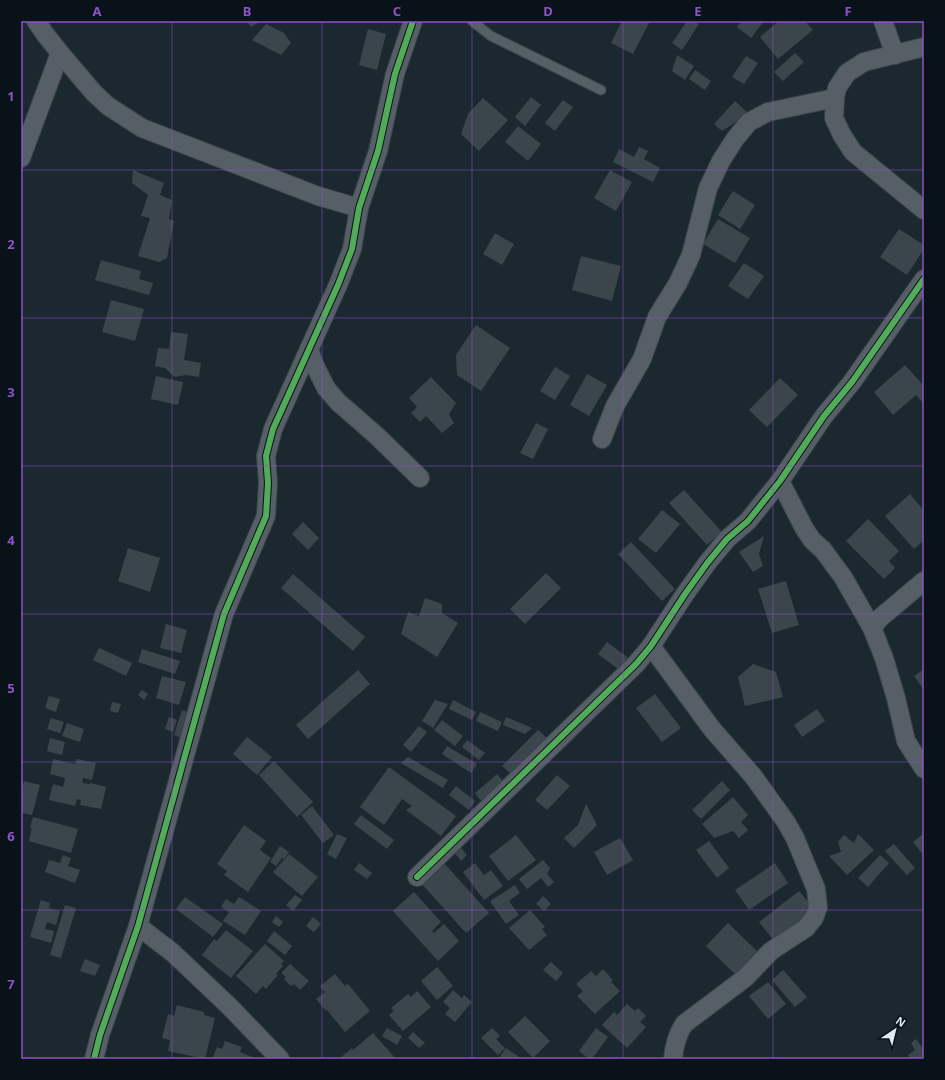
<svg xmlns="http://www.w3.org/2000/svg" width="945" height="1080" font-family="'Noto Sans',sans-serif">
  <rect width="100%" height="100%" fill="#1b2830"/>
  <g fill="#3a464c">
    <path d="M247 21H261L251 27Z"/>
    <path d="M622 21H645L649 23 633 54 611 43Z"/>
    <path d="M687 21H694L699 24 682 50 672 43Z"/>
    <path d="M742 21H764L751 38 737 27Z"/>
    <path d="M779 21H805L813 30 778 59 760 37Z"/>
    <path d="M266 24 284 33 291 43 281 55 252 40Z"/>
    <path d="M368 29 386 34 377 70 359 65Z"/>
    <path d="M795 53 804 62 783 81 774 72Z"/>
    <path d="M677 55 694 66 685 80 672 71Z"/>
    <path d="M746 56 758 63 744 84 732 77Z"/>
    <path d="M695 70 711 81 705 90 689 79Z"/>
    <path d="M531 97 541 105 525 126 515 117Z"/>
    <path d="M483 98 508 120 479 151 461 134 468 114Z"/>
    <path d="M563 100 573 107 555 131 545 123Z"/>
    <path d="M735 101 749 114 722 131 714 124Z"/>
    <path d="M518 126 541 144 528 161 505 142Z"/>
    <path d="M639 147 648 151 644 159 660 168 653 182 613 162 619 149 634 157Z"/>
    <path d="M133 170 164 183 160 195 172 200 169 219 174 221 167 258 159 262 138 256 150 218 141 216 148 195 132 183Z"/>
    <path d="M610 170 632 182 616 211 594 198Z"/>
    <path d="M733 191 755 205 740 229 718 215Z"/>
    <path d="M718 219 750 238 735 263 703 244Z"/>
    <path d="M899 229 924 245V249L907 275 880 257Z"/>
    <path d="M495 233 514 244 502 265 483 254Z"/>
    <path d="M581 256 621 266 612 301 572 290Z"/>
    <path d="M101 260 141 271 139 279 153 283 149 295 95 280Z"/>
    <path d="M744 263 764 276 748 299 728 286Z"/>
    <path d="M111 300 144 309 135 341 102 332Z"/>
    <path d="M476 325 510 348 481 391 457 375 456 355Z"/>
    <path d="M171 332 188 334 184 360 201 363 199 377 186 375 175 377 165 368 155 366 158 348 169 349Z"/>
    <path d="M905 365 924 386V404L916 395 893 415 874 392Z"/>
    <path d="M555 367 570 376 555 400 540 391Z"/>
    <path d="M587 374 607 385 589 416 570 405Z"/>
    <path d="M156 376 183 382 178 405 151 399Z"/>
    <path d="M431 377 456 403 449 414 454 423 442 433 426 416 420 422 411 413 417 407 409 398Z"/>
    <path d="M780 378 798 395 767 427 749 410Z"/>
    <path d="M536 423 548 429 533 459 520 453Z"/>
    <path d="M684 490 722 532 707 545 669 503Z"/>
    <path d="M910 494 924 511V540L914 549 885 516Z"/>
    <path d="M662 510 680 524 656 553 638 539Z"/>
    <path d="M868 519 899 551 889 561 895 568 884 579 846 541Z"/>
    <path d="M303 522 319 538 308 550 292 534Z"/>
    <path d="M764 536 759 554 763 566 753 572 739 552Z"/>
    <path d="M631 542 675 589 662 601 618 554Z"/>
    <path d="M128 548 160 558 150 592 118 581Z"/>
    <path d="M546 573 561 588 525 624 510 609Z"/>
    <path d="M293 574 365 637 353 651 281 588Z"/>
    <path d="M786 581 799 625 772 633 758 589Z"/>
    <path d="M425 598 442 604V613L458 623 437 657 401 634 408 612 419 616Z"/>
    <path d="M166 624 187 630 181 653 160 648Z"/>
    <path d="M607 642 631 660 622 672 598 654Z"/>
    <path d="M99 648 132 663 126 676 93 660Z"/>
    <path d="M142 649 180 661 175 674 138 662Z"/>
    <path d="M753 664 776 672 783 697 745 706 738 677Z"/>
    <path d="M924 669V690L914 676Z"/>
    <path d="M358 670 370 684 308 739 296 725Z"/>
    <path d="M162 676 186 682 179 705 156 698Z"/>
    <path d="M142 690 148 694 144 700 138 695Z"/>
    <path d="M655 694 681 728 662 742 636 708Z"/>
    <path d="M49 696 60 699 56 712 45 708Z"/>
    <path d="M435 700 448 704 433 728 422 721Z"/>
    <path d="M453 700 476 712 472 720 449 709Z"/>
    <path d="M112 702 121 704 118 713 110 711Z"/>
    <path d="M817 709 825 721 802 737 794 725Z"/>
    <path d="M182 710 192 714 184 739 174 735Z"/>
    <path d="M480 712 502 722 498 731 476 721Z"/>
    <path d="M169 717 177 720 173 732 165 729Z"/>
    <path d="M506 717 532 728 525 734 503 725Z"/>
    <path d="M51 718 64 722 60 733 47 729Z"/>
    <path d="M442 720 463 736 455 746 434 730Z"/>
    <path d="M67 723 84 729 80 742 62 736Z"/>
    <path d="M419 726 427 732 411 752 403 745Z"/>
    <path d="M538 730 547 738 511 774 502 766Z"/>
    <path d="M247 737 272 757 257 775 233 754Z"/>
    <path d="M50 738 65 742 62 755 47 751Z"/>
    <path d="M467 740 485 753 479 760 462 747Z"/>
    <path d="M447 746 477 764 471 773 442 754Z"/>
    <path d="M408 757 448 780 443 788 401 763Z"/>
    <path d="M53 759 75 764 77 759 96 763 92 780 83 778 82 783 90 784V783L106 787 101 809 80 805 81 800 77 799 75 806 49 800 53 784 63 787 65 778 50 774Z"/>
    <path d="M274 761 313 802 297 817 259 775Z"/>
    <path d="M389 767 456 816 441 836 406 810 412 806 402 799 384 825 360 807Z"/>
    <path d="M497 774 504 782 481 801 475 793Z"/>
    <path d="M557 775 570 786 547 810 535 800Z"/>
    <path d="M24 781 40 785 32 815 21 813V793Z"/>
    <path d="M722 781 730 790 701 819 692 810Z"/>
    <path d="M456 786 475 801 469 810 449 795Z"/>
    <path d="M733 797 748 815 741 822 748 830 739 838 733 831 714 838 702 824Z"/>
    <path d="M586 804 597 825 574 848 564 838 578 825Z"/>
    <path d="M312 806 334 835 323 843 301 815Z"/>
    <path d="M361 815 394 840 387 849 354 824Z"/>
    <path d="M33 817 78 829 71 853 29 841 32 828H30Z"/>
    <path d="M244 825 266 841 260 850 271 858 248 892 224 875 227 871 217 864Z"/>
    <path d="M924 833V856L913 842Z"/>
    <path d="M337 834 347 838 336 859 327 854Z"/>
    <path d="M858 834 874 850 847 875 829 856 841 852 838 842 844 835 854 843Z"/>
    <path d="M516 835 536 860 508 881 489 856Z"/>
    <path d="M620 838 633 860 607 875 594 852Z"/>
    <path d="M709 841 729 868 717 878 696 850Z"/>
    <path d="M894 844 915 868 907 875 885 851Z"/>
    <path d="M280 846 289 852 284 859 282 858 276 866 270 862Z"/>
    <path d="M461 848 467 855 461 861 455 853Z"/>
    <path d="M289 854 318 877 302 896 273 872Z"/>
    <path d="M63 855 71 858 68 866 80 870 75 883 45 872 49 860 60 863Z"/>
    <path d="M880 855 889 863 868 887 858 878Z"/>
    <path d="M543 860 550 868 547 874 554 882 548 887 541 878 527 889 519 879Z"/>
    <path d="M359 863 372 873 367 879 354 870Z"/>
    <path d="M444 863 489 913 466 933 421 883Z"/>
    <path d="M475 863 484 875 491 870 503 886 484 900 463 872Z"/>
    <path d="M775 863 788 883 749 910 735 890Z"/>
    <path d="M515 885 520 893 509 901 519 915 506 924 490 901Z"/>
    <path d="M799 891 815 910 775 942 759 922Z"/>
    <path d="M414 892 441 922 432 931 434 933 444 924 459 941 438 961 393 911Z"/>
    <path d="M295 895 302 900 293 911 286 905Z"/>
    <path d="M543 896 551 904 544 911 536 904Z"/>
    <path d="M185 897 223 924 213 937 176 909Z"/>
    <path d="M239 897 261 911 245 935 223 921 229 912 221 907 226 899 234 904Z"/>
    <path d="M41 900 50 903 49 908 60 911 56 925 47 922 45 929 54 931 51 943 30 937Z"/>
    <path d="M65 905 76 908 61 958 50 955Z"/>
    <path d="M530 910 545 927 542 929 547 935 529 950 509 928Z"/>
    <path d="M276 916 283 922 279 927 272 922Z"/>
    <path d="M313 917 321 924 314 932 306 926Z"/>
    <path d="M728 923 758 952 736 975 706 946Z"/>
    <path d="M226 930 253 951 231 978 202 955 214 939 217 941Z"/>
    <path d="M274 931 292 946 285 955 267 941Z"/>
    <path d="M265 944 284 961 281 964 283 966 276 974 278 975 266 989 263 986 256 994 236 976Z"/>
    <path d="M85 959 100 965 95 976 80 971Z"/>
    <path d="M551 962 563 973 556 981 543 970Z"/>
    <path d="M290 964 309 981 300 990 294 984 291 986 284 979 286 977 281 973Z"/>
    <path d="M437 967 453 986 437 1000 421 981Z"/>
    <path d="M603 969 613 980 611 982 620 991 595 1014 577 996 583 991 576 984 591 971 596 976Z"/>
    <path d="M783 970 807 997 795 1007 772 980Z"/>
    <path d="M335 974 345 986 348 984 370 1011 345 1032 327 1010 326 1011 316 999 325 992 320 986Z"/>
    <path d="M768 982 786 1004 768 1019 749 996Z"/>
    <path d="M453 990 462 998 464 995 472 1002 455 1022 445 1014 450 1008 443 1002Z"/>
    <path d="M417 991 431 1007 403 1031 389 1015 394 1011 391 1008 408 994 411 997Z"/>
    <path d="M627 1004 635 1011 638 1008 646 1016 640 1022 646 1027 627 1048 602 1025 614 1012 617 1015Z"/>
    <path d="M177 1005 204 1012V1015L215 1018 205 1059 168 1051 170 1040 162 1038 168 1014 174 1016Z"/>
    <path d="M525 1016 550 1041 533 1058 508 1032Z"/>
    <path d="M387 1028 402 1036 397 1045 382 1036Z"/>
    <path d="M492 1028 500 1036 496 1039 505 1048 498 1055 481 1038Z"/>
    <path d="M596 1028 608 1037 592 1059H589L579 1051Z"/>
    <path d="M413 1032 425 1043 419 1048 408 1038Z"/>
    <path d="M373 1033 396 1059H341L340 1058 352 1048 353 1050Z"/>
    <path d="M916 1039 924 1050V1059H911L908 1055 915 1050 911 1043Z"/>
    <path d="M225 1041 242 1047 240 1052 257 1059H218L213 1057 217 1047 222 1049Z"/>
    <path d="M506 1048 522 1059H498Z"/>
  </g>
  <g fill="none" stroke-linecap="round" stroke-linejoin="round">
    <defs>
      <path id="lane" d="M472 21 491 36 601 90"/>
      <g id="street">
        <path d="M883 21 895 55"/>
        <path d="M924 47 864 62 847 73 837 88 835 98 834 118 842 135 853 152 924 210"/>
        <path d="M60 53 94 93 108 106 142 128 318 196 359 208"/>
        <path d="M21 158 60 53 45 34 36 21"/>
        <path d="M309 349 314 364 326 388 338 402 377 436 420 478"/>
        <path d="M602 439 615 406 642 359 657 317 678 283 691 255 708 188 721 161 735 139 749 122 768 112 835 98"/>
        <path d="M780 481 804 528 812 540 823 550 843 577 872 628 884 658 896 698 906 741 924 769"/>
        <path d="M872 628 880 618 924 581"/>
        <path d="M651 646 712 729 753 776 786 822 795 838 816 889 818 907 814 918 806 928 771 951 745 978 684 1024C677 1035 674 1046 673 1059"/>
        <path d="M417 877 636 664 651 646 685 594 708 562 727 539 748 521 780 481 824 416 852 382 924 279"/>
        <path d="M138 926 173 953 230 1007 280 1059"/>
        <path d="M94 1059 100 1035 138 926 224 614 266 516 268 483 266 456 273 429 338 285 352 249 359 208 378 151 395 74 413 21"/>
      </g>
    </defs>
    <use href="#lane" stroke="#3b454b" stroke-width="11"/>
    <use href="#street" stroke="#3b454b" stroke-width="20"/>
    <use href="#lane" stroke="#565f65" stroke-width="9"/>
    <use href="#street" stroke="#565f65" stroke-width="18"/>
    <defs>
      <g id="cycleway">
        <path d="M417 877 636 664 651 646 685 594 708 562 727 539 748 521 780 481 824 416 852 382 924 279"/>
        <path d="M94 1059 100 1035 138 926 224 614 266 516 268 483 266 456 273 429 338 285 352 249 359 208 378 151 395 74 413 21"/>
      </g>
    </defs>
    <use href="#cycleway" stroke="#081218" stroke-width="8"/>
    <use href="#cycleway" stroke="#51ab58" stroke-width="6"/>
  </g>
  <path fill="none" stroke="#8f52ca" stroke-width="1" stroke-opacity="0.55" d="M172 21V1059M322 21V1059M472 21V1059M623 21V1059M773 21V1059M21 170H924M21 318H924M21 466H924M21 614H924M21 762H924M21 910H924"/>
  <rect width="945" height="1080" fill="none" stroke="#081218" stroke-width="44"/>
  <g transform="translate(895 1030) rotate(35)" stroke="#081218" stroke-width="3" paint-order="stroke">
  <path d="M0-3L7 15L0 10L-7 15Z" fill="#ddebf4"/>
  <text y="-6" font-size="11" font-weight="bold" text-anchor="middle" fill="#ddebf4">N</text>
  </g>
  <rect x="22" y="22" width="901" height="1036" fill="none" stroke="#8f52ca" stroke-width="1.5"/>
  <g font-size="13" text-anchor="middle" font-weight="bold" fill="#8f52ca">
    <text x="97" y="16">A</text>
    <text x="247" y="16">B</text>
    <text x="397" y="16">C</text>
    <text x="548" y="16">D</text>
    <text x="698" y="16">E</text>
    <text x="848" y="16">F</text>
    <text x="11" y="101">1</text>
    <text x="11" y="249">2</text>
    <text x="11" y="397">3</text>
    <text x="11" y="545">4</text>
    <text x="11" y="693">5</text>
    <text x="11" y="841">6</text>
    <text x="11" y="989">7</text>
  </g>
</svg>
